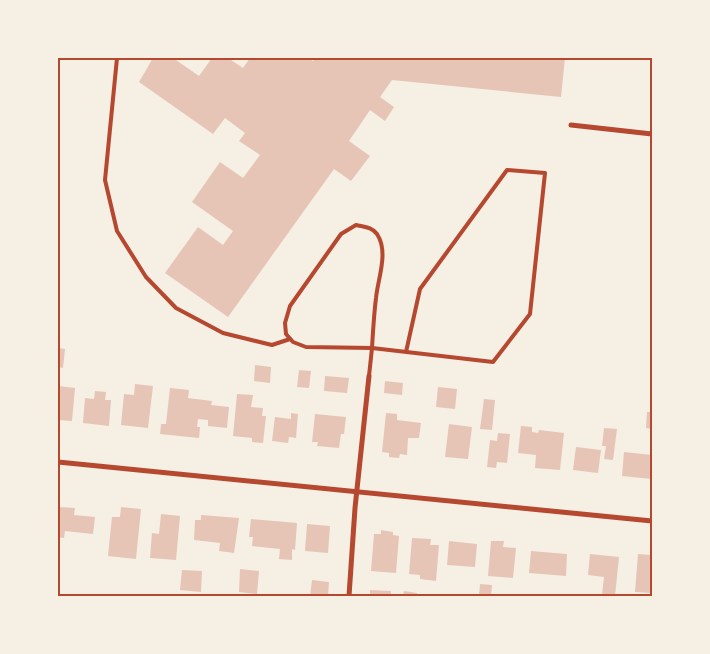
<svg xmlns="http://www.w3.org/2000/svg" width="710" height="654" font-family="Bitter,serif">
  <rect width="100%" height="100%" fill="#f6efe4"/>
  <g fill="#e6c5b7">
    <path d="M153 58H173L199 76 212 58H228L243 68 250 58H308L313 61 316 58H565L561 97 392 80 380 97 394 107 385 121 370 110 349 141 370 156 351 181 334 169 228 317 165 273 198 227 223 245 233 231 192 202 220 162 243 178 260 155 239 141 245 133 225 118 213 134 139 82Z"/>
    <path d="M58 348 65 349 63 368 58 367Z"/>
    <path d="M255 365 271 367 270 383 254 381Z"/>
    <path d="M299 370 311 371 309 388 297 387Z"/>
    <path d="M325 376 349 378 347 393 324 391Z"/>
    <path d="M385 381 403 383 402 395 384 393Z"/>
    <path d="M135 384 153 386 148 428 121 425 124 394 134 395Z"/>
    <path d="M58 386 75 388 72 421 58 420Z"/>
    <path d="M438 387 457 389 455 409 436 407Z"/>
    <path d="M170 388 189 390 188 398 212 401 211 405 229 407 227 428 208 426V420L198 419 197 427H200L199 438 160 434 161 424H166Z"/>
    <path d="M95 391 106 392 105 400H111L109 426 83 423 85 398 94 399Z"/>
    <path d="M237 394 253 395 251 407 263 408 262 416H266L263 443 252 442V438L233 436Z"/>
    <path d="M484 399 495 400 492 430 480 429Z"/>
    <path d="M647 412H652V429L646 428Z"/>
    <path d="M291 413 298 414 296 438 289 437 288 443 272 441 275 417 291 419Z"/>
    <path d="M386 413 397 414V420L421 423 419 438H408L407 455 400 454 399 458 389 457V453L382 452Z"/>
    <path d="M315 414 346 417 344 434H341L339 448 317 446 318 442H312Z"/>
    <path d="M449 424 472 427 468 459 445 457Z"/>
    <path d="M521 426 532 427V432L538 433 539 430 564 433 560 470 535 468 536 455 518 453Z"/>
    <path d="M604 428 617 429 613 460 604 459 606 446H602Z"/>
    <path d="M498 433 510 434 507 463 497 462 496 468 487 467 490 440 497 441Z"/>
    <path d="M576 447 601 450 598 473 573 470Z"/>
    <path d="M624 452 652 455V479L622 476Z"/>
    <path d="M58 507 75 508 74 515 95 517 93 534 65 531 64 538 58 537Z"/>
    <path d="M121 507 141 509 136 559 108 556 112 517H120Z"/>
    <path d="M161 514 180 516 176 560 150 558 152 533 159 534Z"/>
    <path d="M201 515 239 518 234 553 219 551 220 543 194 540 195 520H201Z"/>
    <path d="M251 519 297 523 295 550 292 549V560L279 559 280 549 252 546 253 537H249Z"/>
    <path d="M307 524 330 526 328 553 305 551Z"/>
    <path d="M381 530 393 532V535L399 536 396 573 371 571 374 534H381Z"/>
    <path d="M412 538 431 539 430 545H439L436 581 420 579V575L409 574Z"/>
    <path d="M449 541 477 544 475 567 447 565Z"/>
    <path d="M491 541H504L503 547 516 548 513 578 488 576Z"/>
    <path d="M531 551 567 554 566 576 529 573Z"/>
    <path d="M590 554 619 557 615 596 602 595 604 577 588 575Z"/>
    <path d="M638 554 652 555V593L635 592Z"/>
    <path d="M240 569 259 571 257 594 239 592Z"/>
    <path d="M182 570 202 571 201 592 180 590Z"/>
    <path d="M312 580 329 582 328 596H310Z"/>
    <path d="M480 584 492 585 491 596H479Z"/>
    <path d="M370 590 391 591V596H370Z"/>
    <path d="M404 591 417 593V596H403Z"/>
  </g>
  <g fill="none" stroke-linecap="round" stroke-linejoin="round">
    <g stroke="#b5482f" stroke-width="4">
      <path d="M117 58 105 180 117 231 146 277 176 308 223 333 272 345 290 339"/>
      <path d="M356 225C364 227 372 227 377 234 389 252 378 278 376 298 374 314 373 331 372 348L306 347 293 342 286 334 285 323 290 306 341 234Z"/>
      <path d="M369 376 372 348C412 353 453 357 493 362L530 314 545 173 507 170 420 289 406 352"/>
    </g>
    <g stroke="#b5482f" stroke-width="5">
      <path d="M571 125 652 134"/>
      <path d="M58 462 652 521"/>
      <path d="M349 596 355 508 369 376"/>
    </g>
  </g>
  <rect width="710" height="654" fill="none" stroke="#f6efe4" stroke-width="118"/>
  <rect x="59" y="59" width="592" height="536" fill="none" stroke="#b5482f" stroke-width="2"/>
</svg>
